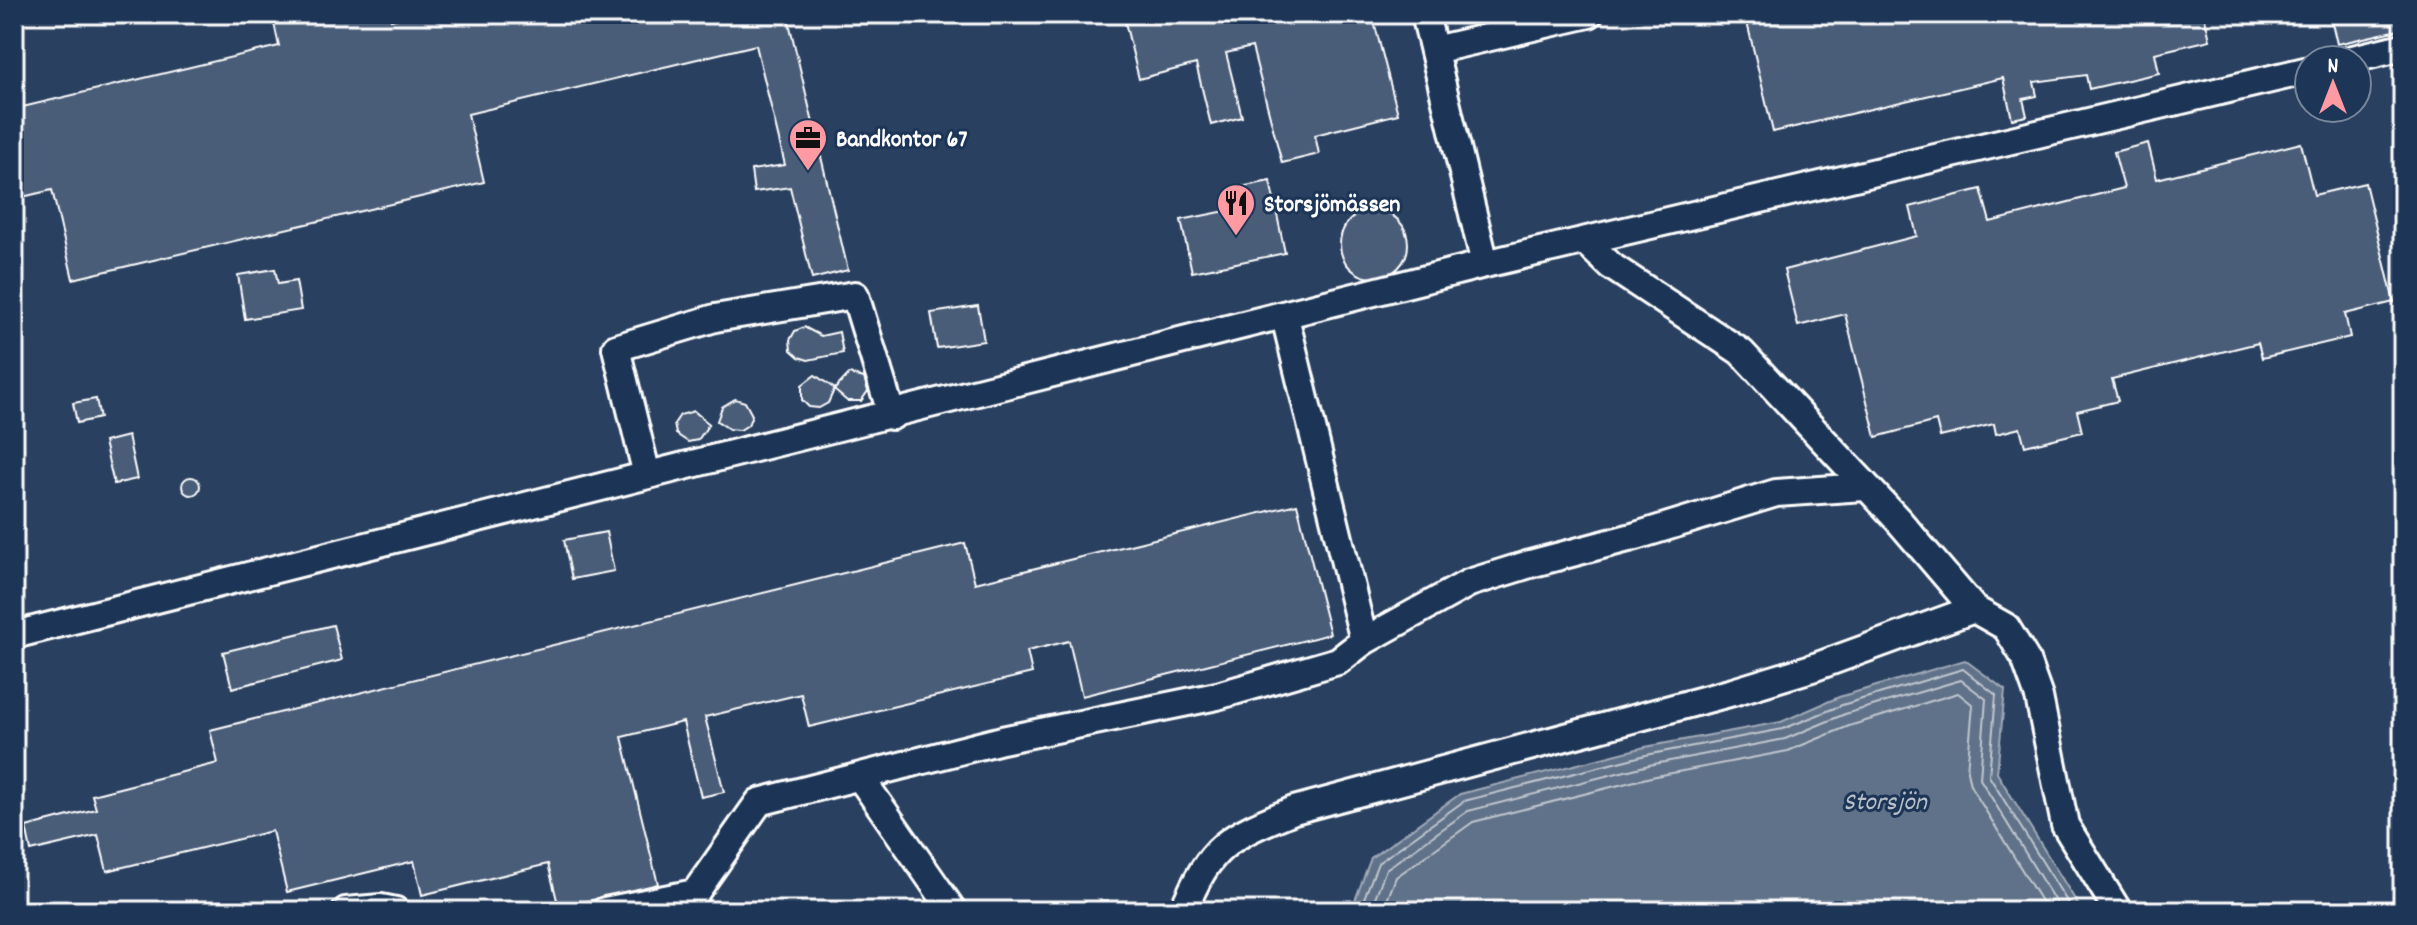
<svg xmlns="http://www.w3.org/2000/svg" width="2417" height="925" font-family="Dekko,sans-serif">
  <rect width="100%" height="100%" fill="#1d3557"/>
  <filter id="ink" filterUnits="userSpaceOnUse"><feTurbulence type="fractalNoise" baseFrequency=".0125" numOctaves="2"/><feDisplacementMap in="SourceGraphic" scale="16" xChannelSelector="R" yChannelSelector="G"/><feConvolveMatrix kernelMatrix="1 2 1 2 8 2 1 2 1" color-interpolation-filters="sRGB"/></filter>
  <g filter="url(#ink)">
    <path fill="#2a4161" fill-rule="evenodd" d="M14 14H2403V911H2082L1997 773 2005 690 1913 675 1839 697 1781 722 1645 747 1371 858 1351 911H14ZM2309 60H2357V108H2309Z"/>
    <path fill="#617289" stroke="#a0aab8" stroke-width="2" d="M1965 660 2005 690 1997 773 2082 911H1351L1371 858 1460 794 1645 747 1781 722 1839 697Z"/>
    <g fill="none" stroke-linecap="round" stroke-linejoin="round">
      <g stroke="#c0c7d0" stroke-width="2">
        <path d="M1359 911 1378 863 1464 801 1646 755 1783 729 1842 705 1963 669 1996 695 1989 776 2073 911"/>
        <path d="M1370 911 1386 869 1468 811 1649 765 1785 739 1845 714 1961 680 1986 699 1980 779 2061 911"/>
        <path d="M1383 911 1396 877 1473 822 1651 777 1788 751 1849 726 1958 693 1973 705 1967 771 1970 785 2047 911"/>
      </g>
    </g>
    <g fill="#4a5d79" stroke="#fff" stroke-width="2">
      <path d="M272 14H391V20L416 14H787L848 270 812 279 790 187 754 192 751 170 785 165 756 45 468 114 484 182 73 279 52 190 14 199V109L279 46Z"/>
      <path d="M1123 14H1372L1398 114 1315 135 1319 154 1282 163 1252 47 1226 53 1242 117 1211 125 1196 64 1139 79Z"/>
      <path d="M1745 14H2204L2210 40 2155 53 2159 73 2089 89 2086 75 2034 82 2037 96 2023 99 2027 116 2012 119 2003 78 1773 132Z"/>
      <path d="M2330 14H2403V29L2337 44Z"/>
      <path d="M2148 143 2157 179 2301 143 2314 195 2365 183 2394 302 2345 314 2350 337 2262 358 2258 343 2112 379 2118 401 2077 411 2082 432 2025 446 2020 428 1996 434 1994 424 1940 437 1936 421 1876 437 1845 314 1798 326 1784 270 1917 236 1910 207 1981 189 1990 222 2124 188 2114 152Z"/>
      <path d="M1270 181 1285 253 1192 272 1181 220 1236 209 1231 189Z"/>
      <circle cx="1374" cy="244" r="34"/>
      <path d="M275 269 278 284 296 281 301 310 245 319 238 275Z"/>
      <path d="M978 306 984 341 937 348 931 313Z"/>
      <path d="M804 327 821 336 839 332 843 353 808 360 799 357 791 350 790 340 795 331Z"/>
      <path d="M849 374 864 378 868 391 861 401H847L834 390 828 403 819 408 809 407 802 400V385L815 375 835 389Z"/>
      <path d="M96 399 100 418 77 423 73 403Z"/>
      <path d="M735 399 745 402 752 415 748 425 740 430 729 429 717 421 722 407Z"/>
      <path d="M694 411 709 424 698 440 688 442 676 434 674 424 680 415Z"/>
      <path d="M128 436 137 479 114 484 104 442Z"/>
      <circle cx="191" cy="486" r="9"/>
      <path d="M1297 504 1330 634 1082 696 1069 641 1027 651 1032 673 809 727 801 694 705 717 724 792 701 797 683 722 622 737 658 884 559 908 548 864 422 895 414 861 287 892 272 831 107 871 98 835 31 851 26 827 96 809 92 795 218 763 210 730 965 543 975 583Z"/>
      <path d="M606 532 614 571 572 579 564 540Z"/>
      <path d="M333 625 342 660 232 688 223 652Z"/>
    </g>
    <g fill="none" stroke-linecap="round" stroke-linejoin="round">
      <defs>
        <g id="minor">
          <path d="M1425 14 1485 264"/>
          <path d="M1434 50 1589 14"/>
          <path d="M2349 60 2403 47"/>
          <path d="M1586 242 1611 266 1741 352 1899 521 1974 609 2006 627 2025 658 2039 697 2065 825 2118 911"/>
          <path d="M647 475 616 348 715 318 855 295 892 416"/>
          <path d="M14 635 1485 264 2309 70"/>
          <path d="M1364 641 1469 583 1530 564 1636 536 1776 493 1864 487"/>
          <path d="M860 777 953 911"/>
          <path d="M346 911 381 908 396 911"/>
          <path d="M605 911 695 893 759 802 1002 740 1217 696 1338 661 1364 641 1285 317"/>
          <path d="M1183 911C1211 843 1229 837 1294 810L1733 692 1815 667 1974 609"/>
        </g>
      </defs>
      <use href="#minor" stroke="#fff" stroke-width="32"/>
      <use href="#minor" stroke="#1d3557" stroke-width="26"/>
    </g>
  </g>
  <defs>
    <symbol id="office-pin" viewBox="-11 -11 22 30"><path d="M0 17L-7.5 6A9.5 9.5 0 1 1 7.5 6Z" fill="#ff9aa2" stroke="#1d3557"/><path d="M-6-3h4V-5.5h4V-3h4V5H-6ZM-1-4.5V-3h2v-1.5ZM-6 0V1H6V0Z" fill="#111"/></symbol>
    <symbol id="restaurant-pin" viewBox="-11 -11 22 30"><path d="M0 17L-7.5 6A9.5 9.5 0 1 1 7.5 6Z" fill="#ff9aa2" stroke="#1d3557"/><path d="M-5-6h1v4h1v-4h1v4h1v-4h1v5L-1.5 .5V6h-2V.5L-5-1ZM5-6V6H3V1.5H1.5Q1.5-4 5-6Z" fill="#111"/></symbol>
  </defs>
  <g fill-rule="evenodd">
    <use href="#office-pin" x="786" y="116" width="44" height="60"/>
    <use href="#restaurant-pin" x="1214" y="181" width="44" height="60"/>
  </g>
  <g text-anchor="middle" stroke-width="6" stroke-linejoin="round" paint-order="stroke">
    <g font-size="24" font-weight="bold" fill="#fff" stroke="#1d3557" text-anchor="start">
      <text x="836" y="146">Bandkontor 67</text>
      <text x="1264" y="211">Storsjömässen</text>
    </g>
    <g font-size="26" font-style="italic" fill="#b8c0ca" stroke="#1d3557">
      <text x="1885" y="809">Storsjön</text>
    </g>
  </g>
  <rect width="2417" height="925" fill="none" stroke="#1d3557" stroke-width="48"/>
  <rect x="24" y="24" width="2369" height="877" fill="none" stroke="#fff" stroke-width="3" filter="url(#ink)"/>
  <g transform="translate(2333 84)"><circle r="38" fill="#1d3557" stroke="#77869a" stroke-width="2"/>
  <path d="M0-6L14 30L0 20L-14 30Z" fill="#ff9aa2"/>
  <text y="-12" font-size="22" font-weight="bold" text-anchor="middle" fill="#ffffff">N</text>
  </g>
</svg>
